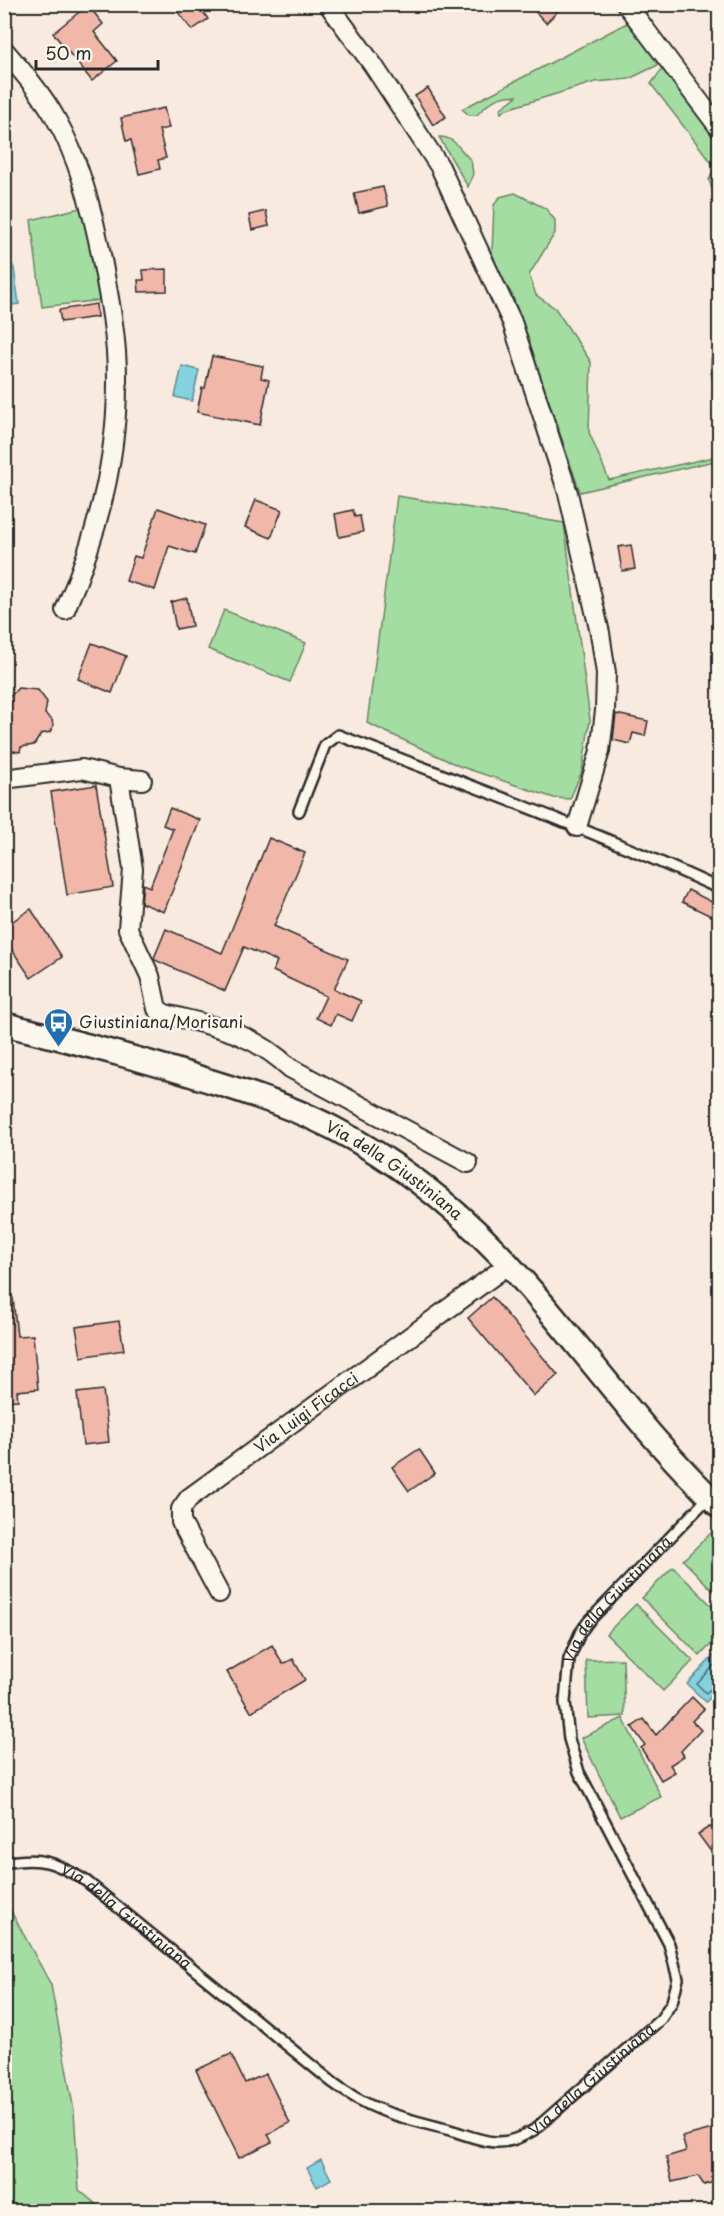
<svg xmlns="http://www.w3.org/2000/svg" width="724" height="2216" font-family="'Playpen Sans',sans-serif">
  <rect width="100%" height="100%" fill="#f9eadf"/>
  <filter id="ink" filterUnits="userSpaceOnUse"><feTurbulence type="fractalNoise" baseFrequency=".0167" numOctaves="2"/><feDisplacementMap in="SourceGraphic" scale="12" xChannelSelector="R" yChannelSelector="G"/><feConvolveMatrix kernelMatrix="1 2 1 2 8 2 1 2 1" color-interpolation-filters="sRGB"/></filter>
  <g filter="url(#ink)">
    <g fill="#a4dda1" stroke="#688466" stroke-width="1.5">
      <path d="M627 23 659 58 660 64 629 79 595 82 507 109 501 113 500 109 517 96C499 94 489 102 477 115H469L462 109Z"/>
      <path d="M662 69 669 74 719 142V209L709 180 715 167 651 84Z"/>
      <path d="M439 137C455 136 460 151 471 160L473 174 468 187Z"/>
      <path d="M515 193 545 208 555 220V233L529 275 536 295 555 308 591 362 589 432 609 480 719 456V460L580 492 512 294 500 276 492 252 494 205 500 197Z"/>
      <path d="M80 208 97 268 101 300 42 307 31 220Z"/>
      <path d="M719 336V390C706 374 710 354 719 336Z"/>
      <path d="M397 496 564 523 590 720 582 771 570 799 554 798 459 766 367 723Z"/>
      <path d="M224 610 306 643 290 682 208 649Z"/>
      <path d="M714 1530 719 1536V1597L683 1560Z"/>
      <path d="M673 1567 719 1613V1636L700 1656 642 1598Z"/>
      <path d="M636 1604 693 1661 663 1691 606 1634Z"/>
      <path d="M623 1659 625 1716 588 1718 586 1660Z"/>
      <path d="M623 1718 661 1797 620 1817 581 1738Z"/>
      <path d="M5 1900 51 1985 74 2111 79 2190 104 2211H8L5 2203Z"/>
    </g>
    <g fill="#83d2e0" stroke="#608f98" stroke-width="1.5">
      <path d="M5 263H11L14 268 19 304 5 306Z"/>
      <path d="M182 366 199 370 192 401 175 397Z"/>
      <path d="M719 1650V1689L706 1702 687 1684Z"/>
      <path d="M321 2160 331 2179 317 2187 307 2168Z"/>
    </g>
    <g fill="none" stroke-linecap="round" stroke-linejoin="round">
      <path stroke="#4e6e73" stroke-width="1.5" d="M720 1659 697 1684 706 1693 714 1686 720 1685"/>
    </g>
    <g fill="#f1b8aa" stroke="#2b2b2b" stroke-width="1.5">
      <path d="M188 4H198L208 19 192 30 178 12Z"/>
      <path d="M528 4H565L546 23Z"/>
      <path d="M88 5 103 24 94 32 117 61 92 81 53 33Z"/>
      <path d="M428 88 446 117 433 125 415 96Z"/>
      <path d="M164 108 169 128 159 130 166 158 158 160 160 169 139 174 131 140 126 141 121 118Z"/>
      <path d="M383 187 388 206 359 213 354 193Z"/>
      <path d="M266 211 269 226 252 230 249 215Z"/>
      <path d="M167 269V291L139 292 138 280H144L143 270Z"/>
      <path d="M96 304 97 317 61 322 59 310Z"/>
      <path d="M212 356 263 366 261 378 269 380 260 425 197 412 202 388H205Z"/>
      <path d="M256 500 282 510 271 538 245 527Z"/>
      <path d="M158 508 205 525 195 554 169 546 155 590 126 581 134 556 141 558Z"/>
      <path d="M353 510 355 517 360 516 363 532 339 537 335 514Z"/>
      <path d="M631 545 635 569 622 571 618 547Z"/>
      <path d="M187 598 192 626 176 629 171 602Z"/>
      <path d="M92 643 126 656 112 693 78 679Z"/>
      <path d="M18 688 38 690 47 702 45 714 52 720 53 726 50 732 41 734 34 745 21 747 20 752 6 750 7 744 4 741V703Z"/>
      <path d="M616 714 648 721 645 736 633 733 630 744 613 740Z"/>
      <path d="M96 785 113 887 67 895 51 792Z"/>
      <path d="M170 808 200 820 164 912 141 903 143 884 150 887 173 829 163 825Z"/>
      <path d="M269 838 305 853 274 926 348 959 334 989 361 1001 352 1021 336 1014 331 1025 316 1018 326 996 273 971 277 961 244 947 225 991 155 960 154 958 166 929 222 953Z"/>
      <path d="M688 890 716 904 711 916 682 902Z"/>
      <path d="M31 909 62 957 31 978 4 938V927Z"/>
      <path d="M492 1297 558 1375 534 1396 468 1318Z"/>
      <path d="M13 1298 17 1336 33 1335 38 1389 17 1391 18 1400 4 1401V1299Z"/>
      <path d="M119 1321 124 1350 81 1357 76 1327Z"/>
      <path d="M103 1390 109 1442 83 1445 77 1393Z"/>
      <path d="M419 1449 435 1473 409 1491 392 1467Z"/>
      <path d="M272 1645 283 1664 293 1659 305 1680 251 1712 227 1672Z"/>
      <path d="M692 1697 704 1709 692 1721 701 1730 681 1751 684 1756 670 1765 675 1772 661 1780 641 1748 645 1745 632 1727 644 1719 656 1735Z"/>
      <path d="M709 1827 720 1829V1864L698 1834Z"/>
      <path d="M231 2054 245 2083 266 2074 290 2123 268 2134 272 2142 239 2158 196 2070Z"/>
      <path d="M720 2127V2180L704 2185 698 2176 672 2182 666 2157 686 2151 682 2137Z"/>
    </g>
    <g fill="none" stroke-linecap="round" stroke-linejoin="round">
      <defs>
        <g id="service">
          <path d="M299 811 325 745 338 735C466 784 596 831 720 889"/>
          <path id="s1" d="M4 1863C41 1856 55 1862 86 1881L332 2082C371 2112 404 2118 450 2130 464 2134 480 2141 495 2142 510 2143 521 2137 534 2130L661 2019 672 2002 678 1979 669 1944 579 1772 569 1739 565 1702 569 1659 580 1633 588 1622 709 1497"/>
        </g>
        <g id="minor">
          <path d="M328 4 373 65 440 167 512 322 568 493 600 633 606 673 605 711 600 751 577 827"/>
          <path d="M626 4 720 129"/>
          <path d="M4 50C23 72 42 94 56 119 81 163 94 215 103 265 110 302 117 339 117 377 118 458 97 537 65 610"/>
          <path d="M119 778 142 780"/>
          <path d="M4 779 82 769 119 778 133 869 128 929 150 976 157 1009 165 1014C216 1027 250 1031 290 1068L468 1163"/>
          <path id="s2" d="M219 1593 181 1522V1509L189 1498 508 1265"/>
        </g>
        <g id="tertiary">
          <path id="s3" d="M4 1024C74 1042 143 1059 210 1081 253 1094 294 1108 333 1128 395 1160 451 1204 499 1254 576 1336 638 1430 720 1507"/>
        </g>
      </defs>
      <use href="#service" stroke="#2b2b2b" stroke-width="14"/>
      <use href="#minor" stroke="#2b2b2b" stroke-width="22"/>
      <use href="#tertiary" stroke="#2b2b2b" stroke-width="27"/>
      <use href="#service" stroke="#fbf7ec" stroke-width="9"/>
      <use href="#minor" stroke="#fbf7ec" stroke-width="18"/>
      <use href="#tertiary" stroke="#fbf7ec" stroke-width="22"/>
    </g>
  </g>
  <defs>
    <symbol id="bus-pin" viewBox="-11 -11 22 30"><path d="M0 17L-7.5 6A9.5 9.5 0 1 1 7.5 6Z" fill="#1f6fb2" stroke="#fbf7ec"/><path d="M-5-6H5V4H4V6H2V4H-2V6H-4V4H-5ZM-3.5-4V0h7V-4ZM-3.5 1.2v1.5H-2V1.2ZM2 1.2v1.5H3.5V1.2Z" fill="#fff"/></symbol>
  </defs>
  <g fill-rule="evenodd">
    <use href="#bus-pin" x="42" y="1006" width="33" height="45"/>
  </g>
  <g text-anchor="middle" stroke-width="5" stroke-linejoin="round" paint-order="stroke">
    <g font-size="16" fill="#2b2b2b" stroke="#fbf7ec" text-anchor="start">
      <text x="79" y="1028">Giustiniana/Morisani</text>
    </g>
    <g font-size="16" fill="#2b2b2b" stroke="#fbf7ec">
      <text dy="6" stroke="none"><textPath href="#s3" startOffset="420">Via della Giustiniana</textPath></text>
      <text dy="6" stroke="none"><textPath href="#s2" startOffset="252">Via Luigi Ficacci</textPath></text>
      <text dy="6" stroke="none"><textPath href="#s1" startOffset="1256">Via della Giustiniana</textPath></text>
      <text dy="6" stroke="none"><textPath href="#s1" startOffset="140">Via della Giustiniana</textPath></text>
      <text dy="6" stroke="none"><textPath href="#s1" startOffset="698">Via della Giustiniana</textPath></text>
    </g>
  </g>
  <rect width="724" height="2216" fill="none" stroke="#fbf7ec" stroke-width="24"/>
  <rect x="12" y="12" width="700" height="2192" fill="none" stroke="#2b2b2b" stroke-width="2" filter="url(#ink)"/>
  <path d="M36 60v9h122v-9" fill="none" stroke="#2b2b2b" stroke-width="3"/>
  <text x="45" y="60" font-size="18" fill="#2b2b2b" stroke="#fbf7ec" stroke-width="4.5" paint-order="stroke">50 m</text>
</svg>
